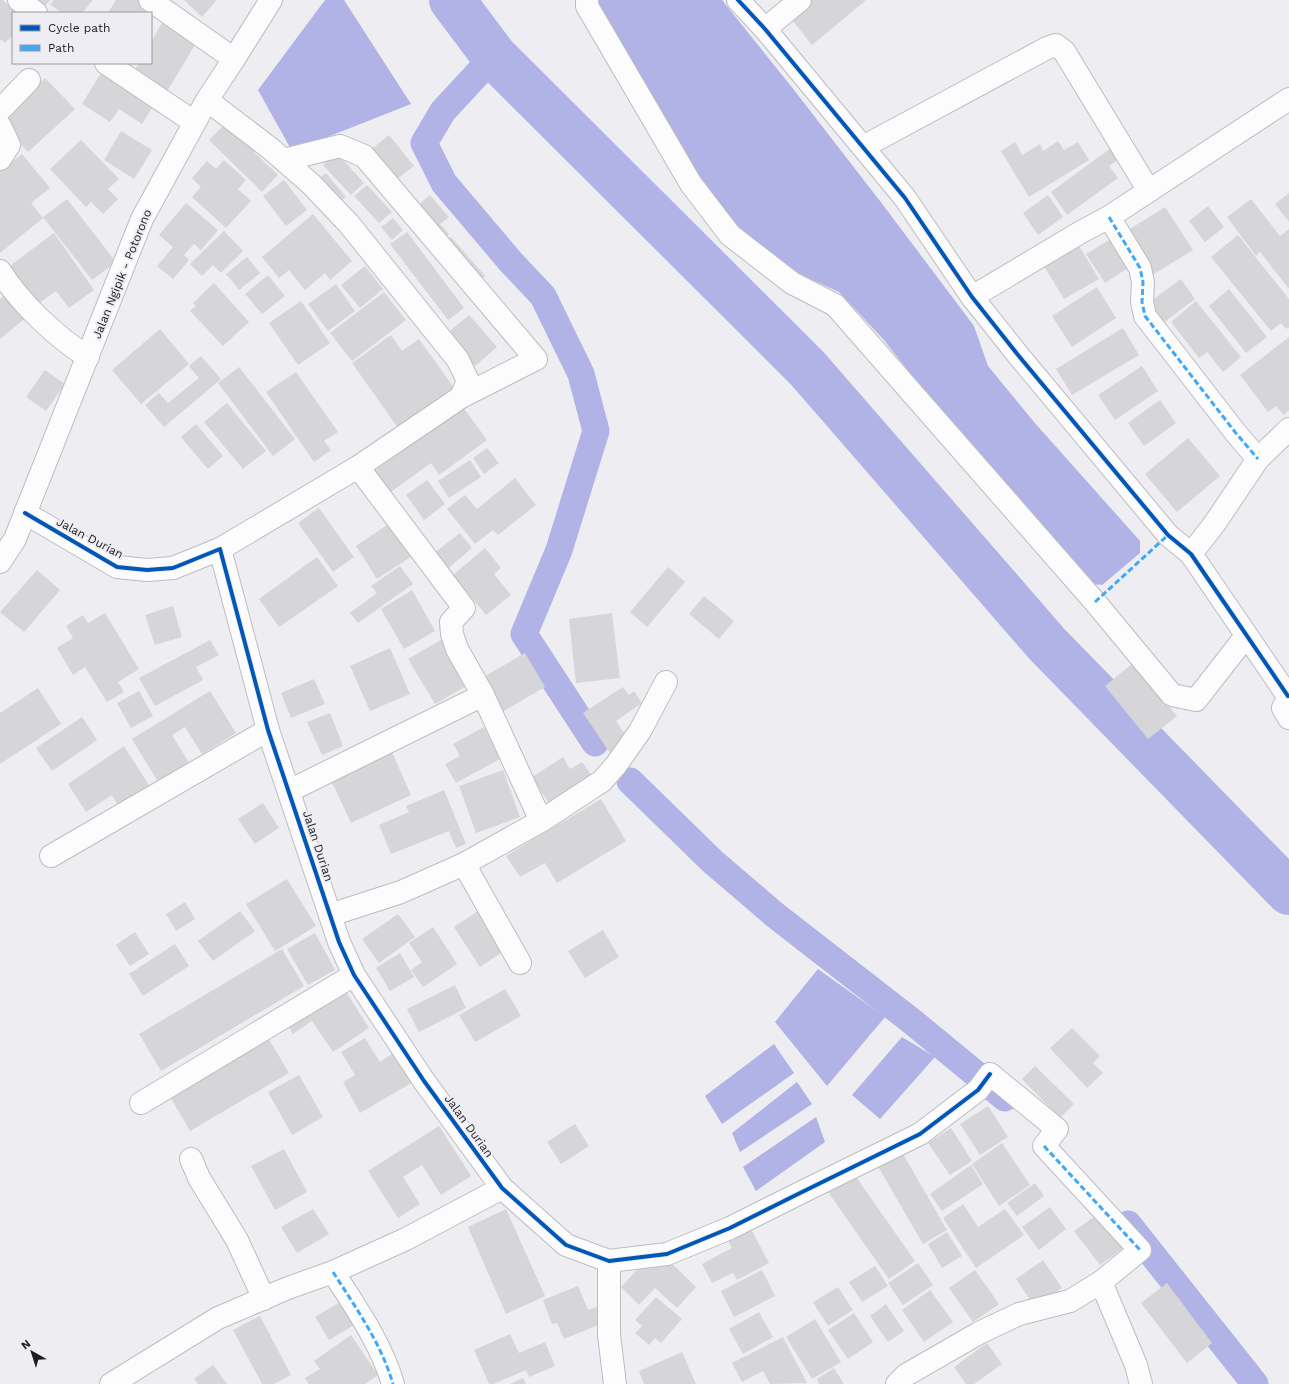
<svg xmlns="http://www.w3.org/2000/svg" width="1289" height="1384" font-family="'Work Sans',sans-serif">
  <rect width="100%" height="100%" fill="#eeeef2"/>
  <g fill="#b1b2e5">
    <path d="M325 0H344L411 104 292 151 258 90Z"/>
    <path d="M596 0H722L794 90 880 201 974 326 988 366 1034 422 1140 541V553L1102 585 1092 584 922 388 883 339 839 292 786 268 742 238 702 184Z"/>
    <path d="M818 969 885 1017 827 1086 775 1022Z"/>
    <path d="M902 1037 935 1057 880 1119 852 1095Z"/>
    <path d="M774 1044 794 1073 722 1124 705 1096Z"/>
    <path d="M797 1082 812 1104 740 1152 732 1133Z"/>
    <path d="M816 1117 825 1142 756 1191 743 1167Z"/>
  </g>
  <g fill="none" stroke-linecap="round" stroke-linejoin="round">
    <g stroke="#b1b2e5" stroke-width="27">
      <path d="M494 56 443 111 424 143 444 183 510 261 543 296 581 374 596 431 559 550 524 634 595 743"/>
      <path d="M630 781 712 861 775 915 914 1023 1005 1098"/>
      <path d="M1128 1224 1255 1384"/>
    </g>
    <path stroke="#b1b2e5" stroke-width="46" d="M452 0 494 56 807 368 1047 644 1289 892"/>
  </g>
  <g fill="#d6d6d9">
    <path d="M0 0H3L17 13H13V35L5 43 0 39Z"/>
    <path d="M22 0H50L39 13Z"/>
    <path d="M54 0H93L82 13H62L50 4Z"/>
    <path d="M116 0H144L150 4 143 13H108Z"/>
    <path d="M184 0H215L216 1 202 17Z"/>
    <path d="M808 0H866L812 45 789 16Z"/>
    <path d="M162 23 196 43 165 95 131 76 139 63H151V42Z"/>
    <path d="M101 73 154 105 142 124 119 109 110 122 82 104Z"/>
    <path d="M45 78 75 109 28 152 0 121Z"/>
    <path d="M225 124 278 175 262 192 209 140Z"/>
    <path d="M121 131 152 150 134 179 104 160Z"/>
    <path d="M389 135 414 166 392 183 368 152Z"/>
    <path d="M81 140 119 179 108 189 118 199 103 214 91 202 86 207 50 169Z"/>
    <path d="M1058 141 1064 150 1078 142 1089 160 1029 197 1001 151 1015 142 1022 155 1040 144 1043 151Z"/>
    <path d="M1115 145 1123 156 1109 166 1118 178 1067 215 1051 192Z"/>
    <path d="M336 152 364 183 351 195 323 165Z"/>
    <path d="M22 154 50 188 31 203 43 218 0 253V171Z"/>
    <path d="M224 160 246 180 238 189 251 201 226 228 192 197 201 187 192 178 207 161 216 169Z"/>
    <path d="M326 173 346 197 336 205 316 181Z"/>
    <path d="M284 180 307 210 286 226 263 196Z"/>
    <path d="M367 185 392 212 379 223 354 196Z"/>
    <path d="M1289 193V222L1275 204Z"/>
    <path d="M430 195 449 217 440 224 449 234 442 240 415 208Z"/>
    <path d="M1048 195 1063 217 1038 235 1023 213Z"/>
    <path d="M67 199 116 262 92 280 43 217Z"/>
    <path d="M1251 199 1280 236 1289 229V289L1260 252 1256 256 1227 217Z"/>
    <path d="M186 203 218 230 201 250 194 244 184 255 189 260 173 279 157 266 173 247 159 235Z"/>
    <path d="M1208 206 1224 227 1205 242 1189 221Z"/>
    <path d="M1165 207 1193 250 1149 277 1122 234Z"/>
    <path d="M313 214 352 261 330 280 325 273 305 290 289 270 279 278 262 257Z"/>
    <path d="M393 218 403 230 392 240 381 227Z"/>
    <path d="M224 231 243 251 221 273 213 265 202 276 190 264Z"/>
    <path d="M407 232 464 308 448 320 390 244Z"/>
    <path d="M54 233 94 290 69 308 56 291 34 307 7 268Z"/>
    <path d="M1238 235 1289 299V327L1286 329 1281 323 1271 331 1211 257Z"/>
    <path d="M1116 236 1134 264 1105 283 1086 254Z"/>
    <path d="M451 237 485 276 478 281 445 243Z"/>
    <path d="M1079 246 1099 279 1064 299 1044 266Z"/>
    <path d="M247 257 260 273 239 290 226 274Z"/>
    <path d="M365 266 383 289 360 308 341 285Z"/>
    <path d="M268 275 285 296 262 314 245 294Z"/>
    <path d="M1181 279 1195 299 1162 324 1147 304Z"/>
    <path d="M214 283 249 322 223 346 190 311 196 306 193 303Z"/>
    <path d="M336 284 355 311 328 331 308 304Z"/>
    <path d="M1097 287 1116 318 1072 347 1052 316Z"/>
    <path d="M1229 289 1267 337 1246 353 1209 306Z"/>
    <path d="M9 291 29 315 0 339V299Z"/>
    <path d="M384 292 406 320 352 361 330 333Z"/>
    <path d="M301 301 330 343 298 365 269 323Z"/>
    <path d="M1196 301 1241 357 1223 372 1207 352 1199 358 1171 322Z"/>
    <path d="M469 315 497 347 475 366 446 334Z"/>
    <path d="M1123 328 1139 355 1072 395 1056 369Z"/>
    <path d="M160 329 189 364 141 404 112 370Z"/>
    <path d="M391 335 402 351 419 339 457 392 401 432 352 363Z"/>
    <path d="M1289 337V410L1284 415 1276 406 1268 412 1240 375Z"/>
    <path d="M201 356 221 379 164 427 145 405 159 393 168 403 199 378 189 366Z"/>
    <path d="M1142 366 1158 391 1115 420 1098 395Z"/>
    <path d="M239 367 295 439 273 456 218 383Z"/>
    <path d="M45 370 65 384 46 411 26 397Z"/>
    <path d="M296 372 338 432 324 441 331 450 314 462 266 392Z"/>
    <path d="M1160 400 1176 423 1144 446 1128 423Z"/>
    <path d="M227 403 266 451 243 469 204 422Z"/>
    <path d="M463 407 487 440 439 475 431 463 388 494 373 472Z"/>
    <path d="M196 424 223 456 208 469 181 437Z"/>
    <path d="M1188 438 1220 476 1177 512 1145 474Z"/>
    <path d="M487 448 499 463 484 474 473 458Z"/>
    <path d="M470 460 481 477 449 498 438 481Z"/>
    <path d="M515 478 536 505 498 535 493 530 475 544 447 509 465 495 477 509Z"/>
    <path d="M427 480 445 504 424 520 406 495Z"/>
    <path d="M319 508 354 557 333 572 298 523Z"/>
    <path d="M390 523 412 556 377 579 356 546Z"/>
    <path d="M460 533 472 548 446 570 433 554Z"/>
    <path d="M485 548 501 568 494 574 511 595 486 615 453 575Z"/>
    <path d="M317 557 338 586 279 627 259 599Z"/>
    <path d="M400 566 413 584 358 623 350 613 377 593 371 586Z"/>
    <path d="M668 567 685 582 647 627 630 612Z"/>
    <path d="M37 570 60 590 24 632 0 612Z"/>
    <path d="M412 590 435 631 404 649 381 609Z"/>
    <path d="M704 596 734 621 719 639 689 614Z"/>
    <path d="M173 606 182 637 155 645 145 615Z"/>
    <path d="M105 613 139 669 118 682 124 692 107 702 85 667 73 675 57 648 73 638 66 626 83 615 88 623Z"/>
    <path d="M612 613 620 678 576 683 569 619Z"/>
    <path d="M444 638 470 684 435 704 408 659Z"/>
    <path d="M210 640 219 655 196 667 203 680 155 706 139 678Z"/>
    <path d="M390 648 410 694 370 711 350 666Z"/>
    <path d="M525 653 545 687 500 713 480 679Z"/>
    <path d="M1133 663 1177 716 1148 739 1105 686Z"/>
    <path d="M314 679 325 704 291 718 281 693Z"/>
    <path d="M623 687 629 695 634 691 642 703 616 721 629 740 610 753 583 713Z"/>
    <path d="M38 688 61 724 0 764V713Z"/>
    <path d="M139 691 153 716 131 728 117 703Z"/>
    <path d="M210 691 236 733 202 754 185 727 172 735 191 766 160 785 132 739Z"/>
    <path d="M330 713 343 746 322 755 307 722Z"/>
    <path d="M82 717 97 740 52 771 36 748Z"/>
    <path d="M484 727 500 759 456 783 445 764 460 756 453 744Z"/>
    <path d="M124 746 150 787 119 807 112 795 86 812 68 784Z"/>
    <path d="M391 750 411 795 351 823 330 778Z"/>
    <path d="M563 757 570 769 582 762 595 780 552 808 532 777Z"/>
    <path d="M503 770 520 817 476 833 459 786Z"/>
    <path d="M444 790 466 844 456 848 449 831 391 854 379 825 409 812 406 806Z"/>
    <path d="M601 799 626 841 557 883 545 863 520 877 506 856Z"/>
    <path d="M263 803 279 828 255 844 238 819Z"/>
    <path d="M287 879 316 926 275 951 246 904Z"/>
    <path d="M185 902 195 919 176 931 166 914Z"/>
    <path d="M481 909 507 949 480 967 454 927Z"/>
    <path d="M240 911 255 931 213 961 198 941Z"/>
    <path d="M398 914 415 937 379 963 362 939Z"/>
    <path d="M433 927 457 964 423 987 411 970 422 962 409 943Z"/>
    <path d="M603 930 619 957 585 978 568 951Z"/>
    <path d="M135 932 149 954 130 966 116 945Z"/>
    <path d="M315 933 335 970 308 985 287 949Z"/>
    <path d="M175 944 189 966 143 996 129 974Z"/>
    <path d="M282 949 304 986 161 1071 139 1034Z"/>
    <path d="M400 953 414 977 390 991 376 968Z"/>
    <path d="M341 984 369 1028 333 1052 312 1021 293 1034 285 1021Z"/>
    <path d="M455 985 466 1008 419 1032 407 1009Z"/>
    <path d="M505 989 521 1016 475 1042 459 1015Z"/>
    <path d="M1072 1028 1100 1056 1093 1063 1103 1073 1087 1088 1050 1048Z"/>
    <path d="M267 1036 289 1073 190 1131 168 1093Z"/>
    <path d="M365 1038 380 1062 395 1052 413 1082 360 1113 343 1082 355 1075 341 1052Z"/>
    <path d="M1035 1066 1074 1104 1060 1118 1022 1079Z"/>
    <path d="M299 1075 323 1117 292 1135 268 1092Z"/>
    <path d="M988 1106 1008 1137 980 1155 960 1124Z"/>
    <path d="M575 1124 589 1146 561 1164 547 1142Z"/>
    <path d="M439 1126 471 1176 441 1195 422 1165 403 1177 420 1204 398 1218 368 1171Z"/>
    <path d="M951 1128 972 1161 950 1175 928 1143Z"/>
    <path d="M1002 1143 1030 1185 999 1206 972 1164Z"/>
    <path d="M284 1149 307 1192 275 1210 251 1166Z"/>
    <path d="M900 1149 947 1230 923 1244 876 1163Z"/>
    <path d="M971 1165 983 1184 942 1211 930 1194Z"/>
    <path d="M854 1174 915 1261 889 1279 828 1192Z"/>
    <path d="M1035 1183 1044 1196 1017 1216 1007 1203Z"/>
    <path d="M963 1204 978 1227 1005 1209 1024 1235 976 1268 943 1218Z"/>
    <path d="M1050 1207 1066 1229 1039 1250 1022 1227Z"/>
    <path d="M313 1209 329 1234 297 1253 281 1227Z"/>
    <path d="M506 1209 545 1296 506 1314 468 1227Z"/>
    <path d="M1101 1212 1126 1246 1100 1265 1074 1231Z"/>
    <path d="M750 1227 769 1263 737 1280 733 1273 712 1283 702 1264 732 1248 727 1239Z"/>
    <path d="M947 1232 962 1256 942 1268 928 1244Z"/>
    <path d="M648 1258 657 1267 666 1258 696 1287 677 1308 655 1288 639 1305 621 1287Z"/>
    <path d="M1043 1260 1062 1288 1035 1307 1016 1279Z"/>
    <path d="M918 1263 933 1285 903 1305 888 1283Z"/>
    <path d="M875 1266 888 1286 862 1302 849 1282Z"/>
    <path d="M762 1270 775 1296 734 1317 721 1291Z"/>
    <path d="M975 1270 999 1304 973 1322 949 1288Z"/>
    <path d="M1167 1283 1212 1343 1187 1363 1141 1303Z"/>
    <path d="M578 1286 588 1310 597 1307 603 1323 564 1339 557 1323 552 1324 543 1300Z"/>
    <path d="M838 1287 853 1310 828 1326 813 1302Z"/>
    <path d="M930 1290 953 1322 924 1342 902 1310Z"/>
    <path d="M656 1297 682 1319 661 1343 655 1338 649 1345 635 1333 642 1326 635 1320Z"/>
    <path d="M340 1302 354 1325 329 1340 315 1317Z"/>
    <path d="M886 1304 904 1331 888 1342 870 1316Z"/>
    <path d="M759 1312 773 1337 743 1354 729 1329Z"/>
    <path d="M854 1313 873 1342 848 1359 828 1330Z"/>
    <path d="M260 1316 291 1375 274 1384H262L233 1330Z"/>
    <path d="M815 1319 841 1362 812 1379 786 1337Z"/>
    <path d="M510 1334 519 1353 545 1342 555 1366 529 1377 526 1370 493 1384H489L474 1350Z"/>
    <path d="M351 1335 378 1375 365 1384H309L305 1378 320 1369 314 1361Z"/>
    <path d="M783 1337 807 1383 770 1384 763 1371 742 1382 732 1363Z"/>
    <path d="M987 1343 1002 1364 974 1384H966L954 1367Z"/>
    <path d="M682 1352 696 1384H644L639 1371Z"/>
    <path d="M213 1365 227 1384H198L194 1379Z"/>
    <path d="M834 1368 844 1384H819L817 1379Z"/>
    <path d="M523 1378 526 1384H510Z"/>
  </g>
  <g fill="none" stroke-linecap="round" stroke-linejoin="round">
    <defs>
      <g id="minor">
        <path d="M19 0 36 13"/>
        <path d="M150 0 234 59"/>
        <path d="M587 0V6L691 184 730 235 792 283 835 305 1095 602 1172 695 1196 700 1246 636"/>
        <path d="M738 0 765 29 905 198 972 297 1018 355 1168 535 1191 554 1288 696"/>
        <path d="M765 29 800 0"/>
        <path d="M106 63 194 122"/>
        <path d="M207 100 271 149 311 184 349 224 458 360 468 381 461 397 358 467 220 549"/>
        <path d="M0 110 29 80"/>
        <path d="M0 126 9 145 0 159"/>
        <path d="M863 147 1047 48 1056 45 1064 51 1149 191"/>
        <path d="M284 160 340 146 364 156 536 359 461 397"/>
        <path d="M1109 217 1140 268 1143 282 1142 302 1145 316 1235 432 1258 459"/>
        <path d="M0 271C19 302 57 338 88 357"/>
        <path d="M972 297 1081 232 1109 217 1289 99"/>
        <path d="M25 513 117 567 147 570 173 568 220 549 268 730 330 915 339 942 354 975 424 1081 502 1188 566 1245 609 1261 667 1254 730 1228 796 1195 920 1134 978 1090 990 1074 1057 1129 1044 1146 1140 1250 1101 1282 1070 1301 1019 1314 979 1333 906 1375 897 1384"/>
        <path d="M1191 554 1215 523 1258 459 1289 429"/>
        <path d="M0 562 15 539 142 219 207 100 234 59 271 0"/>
        <path d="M1289 696 1283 708 1289 718"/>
        <path d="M289 791 483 695"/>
        <path d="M541 821 602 781 616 765 640 731 666 682"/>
        <path d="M51 856 268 730"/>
        <path d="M464 864 520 963"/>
        <path d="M330 915 401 892 464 864 541 821 483 695 457 649 452 634 451 622 464 608 358 467"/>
        <path d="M141 1103 354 975"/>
        <path d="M191 1159 199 1178 237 1240 264 1299"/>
        <path d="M609 1261V1335L615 1384"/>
        <path d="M333 1272C356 1308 381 1343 393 1384"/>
        <path d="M1101 1282 1136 1365 1141 1384"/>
        <path d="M111 1384 218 1318 288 1288 333 1272 406 1239 502 1188"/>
      </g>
    </defs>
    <use href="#minor" stroke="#bdbdc0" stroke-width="24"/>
    <use href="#minor" stroke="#fcfcfd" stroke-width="22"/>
    <g stroke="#3fa9f5" stroke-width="3" stroke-dasharray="6 3" stroke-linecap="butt">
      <path d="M1109 217 1140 268 1143 282 1142 302 1145 316 1235 432 1258 459"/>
      <path d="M1095 602 1168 535"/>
      <path d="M1044 1146 1140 1250"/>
      <path d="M333 1272C356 1308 381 1343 393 1384"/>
    </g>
    <defs>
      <g id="cycleway">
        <path d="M738 0 765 29 905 198 972 297 1018 355 1168 535 1191 554 1288 696"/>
        <path d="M25 513 117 567 147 570 173 568 220 549 268 730 330 915 339 942 354 975 424 1081 502 1188 566 1245 609 1261 667 1254 730 1228 796 1195 920 1134 978 1090 990 1074"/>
      </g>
    </defs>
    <use href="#cycleway" stroke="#ededf3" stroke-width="6"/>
    <use href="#cycleway" stroke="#0057b8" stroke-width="4"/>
  </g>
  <g text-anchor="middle" stroke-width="4" stroke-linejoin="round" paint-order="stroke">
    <g font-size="12" fill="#1d1d1f" stroke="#ededf3">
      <text transform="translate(122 274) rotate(-68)" y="4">Jalan Ngipik - Potorono</text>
      <text transform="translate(90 538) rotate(28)" y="4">Jalan Durian</text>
      <text transform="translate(318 846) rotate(72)" y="4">Jalan Durian</text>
      <text transform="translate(469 1126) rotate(54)" y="4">Jalan Durian</text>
    </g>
  </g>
  <rect x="12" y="12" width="140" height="52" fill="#ededf3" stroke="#9a9a9e"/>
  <rect x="20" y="25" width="20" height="6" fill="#0057b8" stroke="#9a9a9e"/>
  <text x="48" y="32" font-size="12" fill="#1d1d1f">Cycle path</text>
  <rect x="20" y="45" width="20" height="6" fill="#3fa9f5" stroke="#9a9a9e"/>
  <text x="48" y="52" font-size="12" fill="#1d1d1f">Path</text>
  <g transform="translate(32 1352) rotate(321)" stroke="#ededf3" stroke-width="3" paint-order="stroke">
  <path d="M0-3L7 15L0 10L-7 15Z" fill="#1d1d1f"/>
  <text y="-6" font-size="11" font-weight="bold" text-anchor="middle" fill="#1d1d1f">N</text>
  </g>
</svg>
